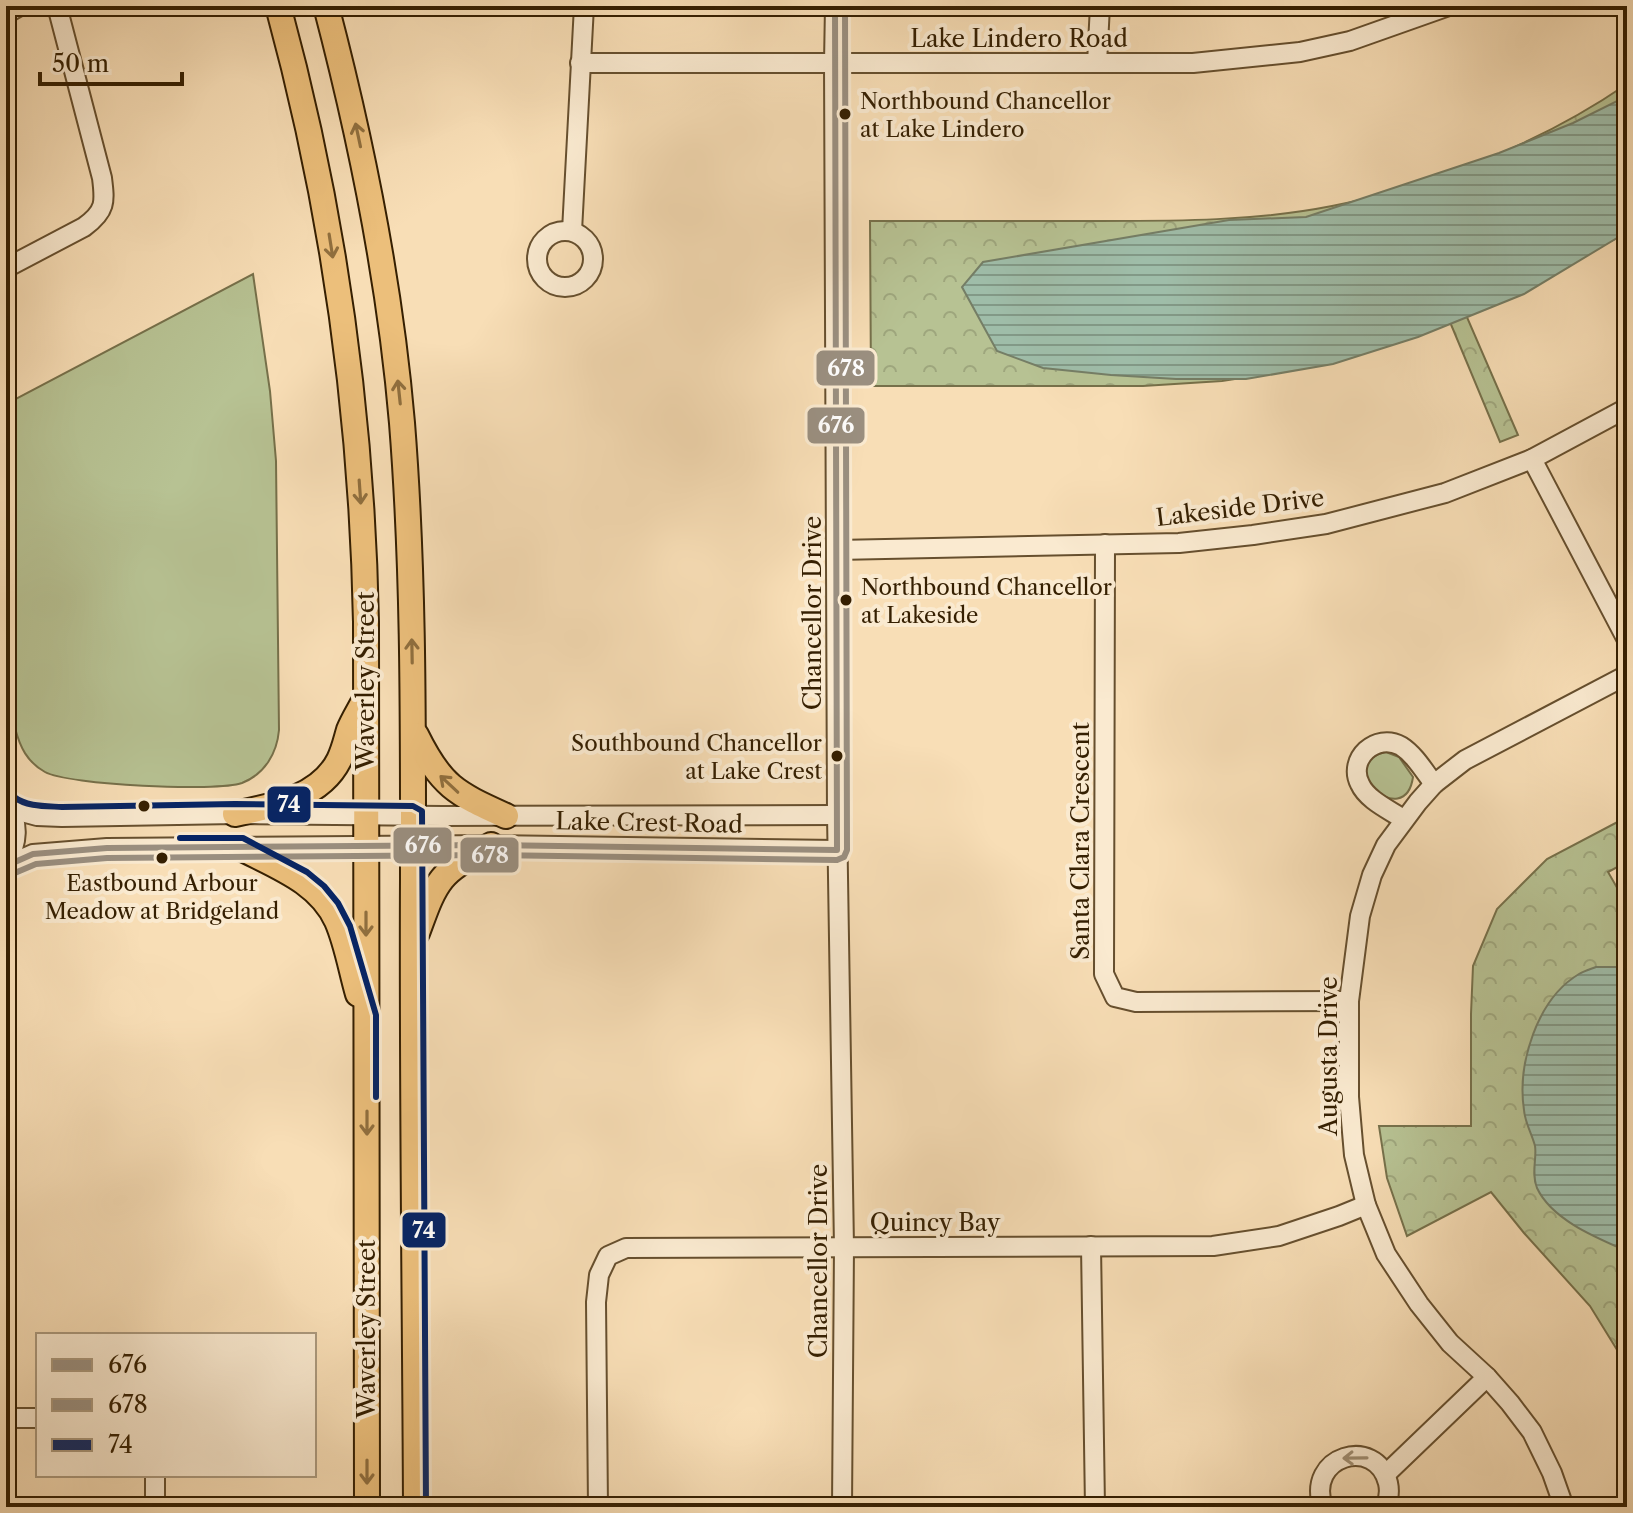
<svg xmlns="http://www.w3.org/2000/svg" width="1633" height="1513" font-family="'Libre Caslon Text',serif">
  <defs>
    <pattern id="forest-crowns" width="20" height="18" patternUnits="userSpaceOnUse" patternTransform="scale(2)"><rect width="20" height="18" fill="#b7c293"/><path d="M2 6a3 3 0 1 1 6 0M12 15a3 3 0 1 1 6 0" fill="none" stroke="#9ea67d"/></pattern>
    <pattern id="water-rules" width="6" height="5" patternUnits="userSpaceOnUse" patternTransform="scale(2)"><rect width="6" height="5" fill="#9fbda9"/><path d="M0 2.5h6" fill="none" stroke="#829987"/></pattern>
  </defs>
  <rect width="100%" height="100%" fill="#f8deb6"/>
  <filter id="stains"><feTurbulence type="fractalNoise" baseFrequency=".0025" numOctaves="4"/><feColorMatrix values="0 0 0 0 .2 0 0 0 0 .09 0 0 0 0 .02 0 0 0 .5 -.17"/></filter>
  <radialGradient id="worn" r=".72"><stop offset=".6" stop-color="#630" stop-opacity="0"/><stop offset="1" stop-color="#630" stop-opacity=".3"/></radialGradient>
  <g fill="#b7c293" stroke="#76704a" stroke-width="2">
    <path d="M253 274 270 391 276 461 279 730C277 753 265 774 242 783 217 792 68 785 45 772 27 762 20 747 15 728L14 609 6 565V404Z"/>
    <path d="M1386 752 1399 757 1413 777C1405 833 1330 764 1386 752Z"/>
  </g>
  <g fill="url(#forest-crowns)" stroke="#76704a" stroke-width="2">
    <path d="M1627 84V233L1466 315 1518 435 1500 442 1450 322 1280 372 1222 381 1143 386H871L870 221C947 221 1024 221 1101 221 1178 221 1256 221 1332 206 1434 186 1541 143 1627 84Z"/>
    <path d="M1627 817V862L1608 872 1627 905V1366L1590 1306 1524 1233 1491 1192 1407 1236 1387 1178 1379 1126H1471V1014L1473 966 1497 909 1547 859Z"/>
  </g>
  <g fill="url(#water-rules)" stroke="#757e66" stroke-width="2">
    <path d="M1627 96V232L1524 294 1418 337 1333 364 1246 379H1176L1111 375 1043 368 997 351 962 287 983 262 1229 220 1306 217 1499 153 1573 123Z"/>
    <path d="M1596 967H1616L1627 972V1251C1597 1238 1552 1220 1537 1188 1531 1173 1537 1158 1535 1146 1532 1134 1525 1123 1524 1110 1517 1064 1537 999 1579 974 1584 971 1591 969 1596 967Z"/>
  </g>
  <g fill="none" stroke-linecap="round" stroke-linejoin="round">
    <defs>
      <g id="minor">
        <path d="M835 6 834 63 837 815 844 1247 842 1507"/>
        <path d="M6 14 20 6"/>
        <path d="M580 63H1193L1300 52 1350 41 1449 6"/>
        <path d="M1097 63 1100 6"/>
        <circle cx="565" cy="259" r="28"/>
        <path d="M572 231 584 6"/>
        <path d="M6 268 84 227C106 211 105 202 102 178L57 6"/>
        <path d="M1532 459 1627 640"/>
        <path d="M1105 544 1104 974 1115 997 1136 1002 1349 1001"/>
        <path d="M837 550 1179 543 1253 535 1326 524 1445 493 1532 459 1627 408"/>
        <path d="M6 803C20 822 18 844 6 863"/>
        <path d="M11 809 37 816 62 817 235 814 443 816 837 815"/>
        <path d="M1403 819C1390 810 1367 800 1360 784 1347 759 1376 732 1401 746 1415 755 1424 771 1434 784"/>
        <path d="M6 866 33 854 107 848 491 845 837 850"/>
        <path d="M1091 1246 1095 1507"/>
        <path d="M6 1418H38"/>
        <path d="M1386 1474 1487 1377"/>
        <path d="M155 1475V1507"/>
        <path d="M598 1507 596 1302 599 1275 608 1256 626 1248 1213 1246 1279 1236 1339 1216 1366 1205"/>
        <path d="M1323 1507C1305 1456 1376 1435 1388 1483 1390 1492 1389 1499 1385 1507"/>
        <path d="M1564 1507 1552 1473 1532 1432 1510 1403 1487 1377 1450 1343 1419 1304 1386 1254 1366 1205 1354 1155 1349 1097V1001L1360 916 1372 875 1386 845 1418 802 1434 784 1465 760 1627 675"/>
      </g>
      <g id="major">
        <path d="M278 6C333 207 362 414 366 622L367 1507"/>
        <path d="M326 6C362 143 390 282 402 423 414 574 413 726 413 878 412 1087 415 1297 416 1507"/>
        <path d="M416 735C441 786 455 793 506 816"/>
        <path d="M235 814C273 806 320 798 339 760 344 750 346 740 349 730 353 720 359 711 364 701"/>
        <path d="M239 847C275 866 319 881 337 921 347 944 351 970 358 994"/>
        <path d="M417 933C424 915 430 894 442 879 454 864 475 855 491 845"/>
      </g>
    </defs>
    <use href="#minor" stroke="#664f2e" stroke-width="22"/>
    <use href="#major" stroke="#351f01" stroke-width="28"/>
    <use href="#minor" stroke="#faead0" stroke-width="18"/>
    <use href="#major" stroke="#ecbf7b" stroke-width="24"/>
    <defs>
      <path id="bus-1" d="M6 866 33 854 107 848 491 845 837 850 835 6"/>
      <path id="bus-2" d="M10 875 36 864 107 858 491 855 837 860 844 857 847 850 845 6"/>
      <g id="bus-3">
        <path d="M14 797C27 807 46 806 62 807L235 804 413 806 422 811 426 1507"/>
        <path d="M180 838H243L307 872 324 886 338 903 350 926 376 1015V1097"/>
      </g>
    </defs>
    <use href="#bus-1" stroke="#faead0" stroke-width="12"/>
    <use href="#bus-2" stroke="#faead0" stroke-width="12"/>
    <use href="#bus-3" stroke="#faead0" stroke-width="12"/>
    <use href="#bus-1" stroke="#9a8f80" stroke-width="6"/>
    <use href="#bus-2" stroke="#9a8f80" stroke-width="6"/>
    <use href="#bus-3" stroke="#052465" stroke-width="6"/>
  </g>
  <defs><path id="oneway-shaft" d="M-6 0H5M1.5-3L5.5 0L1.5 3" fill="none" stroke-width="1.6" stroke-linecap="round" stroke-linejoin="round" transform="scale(2)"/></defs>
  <g stroke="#906f3e">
    <use href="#oneway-shaft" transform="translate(358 135) rotate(-102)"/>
    <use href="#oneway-shaft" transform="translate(331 246) rotate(81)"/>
    <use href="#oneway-shaft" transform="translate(399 392) rotate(-96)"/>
    <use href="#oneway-shaft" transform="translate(360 492) rotate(86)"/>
    <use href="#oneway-shaft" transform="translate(412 651) rotate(-91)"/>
    <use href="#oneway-shaft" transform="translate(449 784) rotate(-137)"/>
    <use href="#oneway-shaft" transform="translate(366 924) rotate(90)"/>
    <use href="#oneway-shaft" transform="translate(367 1123) rotate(90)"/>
    <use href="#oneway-shaft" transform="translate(367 1472) rotate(90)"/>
  </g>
  <use stroke="#a18f73" href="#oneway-shaft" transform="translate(1355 1458) rotate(179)"/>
  <g fill="#351f01" stroke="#faead0" stroke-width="3">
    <circle cx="845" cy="114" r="7"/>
    <circle cx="846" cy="600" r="7"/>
    <circle cx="837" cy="756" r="7"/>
    <circle cx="144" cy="806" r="7"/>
    <circle cx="162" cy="858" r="7"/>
  </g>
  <g text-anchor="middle" stroke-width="8" stroke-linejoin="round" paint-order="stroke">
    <g font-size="22" fill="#351f01" stroke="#faead0" text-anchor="start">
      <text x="860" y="109">Northbound Chancellor<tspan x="860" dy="28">at Lake Lindero</tspan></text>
      <text x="861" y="595">Northbound Chancellor<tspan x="861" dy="28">at Lakeside</tspan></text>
      <text x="822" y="751" text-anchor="end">Southbound Chancellor<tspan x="822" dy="28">at Lake Crest</tspan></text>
      <text x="162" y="891" text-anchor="middle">Eastbound Arbour<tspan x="162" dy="28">Meadow at Bridgeland</tspan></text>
    </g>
    <g font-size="24" fill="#351f01" stroke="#faead0">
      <text x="1019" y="47">Lake Lindero Road</text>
      <text transform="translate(1240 508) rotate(-7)" y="8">Lakeside Drive</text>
      <text transform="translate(813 613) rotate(-90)" y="8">Chancellor Drive</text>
      <text transform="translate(366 681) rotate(-90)" y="8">Waverley Street</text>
      <text transform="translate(649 823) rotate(1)" y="8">Lake Crest Road</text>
      <text transform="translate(1081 841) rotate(-90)" y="8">Santa Clara Crescent</text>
      <text transform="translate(1329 1056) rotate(-90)" y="8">Augusta Drive</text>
      <text x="935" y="1231">Quincy Bay</text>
      <text transform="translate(819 1261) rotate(-90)" y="8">Chancellor Drive</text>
      <text transform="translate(367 1329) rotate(-90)" y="8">Waverley Street</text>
    </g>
  </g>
  <g stroke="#faead0" stroke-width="3">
    <rect x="815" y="349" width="61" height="38" rx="8" fill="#9a8f80"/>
    <rect x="806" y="406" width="60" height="39" rx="8" fill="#9a8f80"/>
    <rect x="266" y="785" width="46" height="39" rx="8" fill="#052465"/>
    <rect x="392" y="826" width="61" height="39" rx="8" fill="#9a8f80"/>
    <rect x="459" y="836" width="61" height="38" rx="8" fill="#9a8f80"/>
    <rect x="401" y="1211" width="46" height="38" rx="8" fill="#052465"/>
  </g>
  <g font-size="22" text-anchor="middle" font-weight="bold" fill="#fff">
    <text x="846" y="376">678</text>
    <text x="836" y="433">676</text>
    <text x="289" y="812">74</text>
    <text x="423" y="853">676</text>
    <text x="490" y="863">678</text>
    <text x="424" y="1238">74</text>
  </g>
  <rect width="1633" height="1513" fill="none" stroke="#f8deb6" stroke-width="32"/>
  <rect x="8" y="8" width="1617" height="1497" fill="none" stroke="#351f01" stroke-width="4"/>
  <rect x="16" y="16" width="1601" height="1481" fill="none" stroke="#351f01" stroke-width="2"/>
  <rect x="36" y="1333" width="280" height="144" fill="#faead0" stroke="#ab997d" stroke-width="2"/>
  <rect x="52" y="1359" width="40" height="12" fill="#9a8f80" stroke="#ab997d" stroke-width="2"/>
  <text x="108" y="1373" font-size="24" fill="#351f01">676</text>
  <rect x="52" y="1399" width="40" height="12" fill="#9a8f80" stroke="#ab997d" stroke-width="2"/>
  <text x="108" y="1413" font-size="24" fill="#351f01">678</text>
  <rect x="52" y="1439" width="40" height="12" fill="#052465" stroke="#ab997d" stroke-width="2"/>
  <text x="108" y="1453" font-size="24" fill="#351f01">74</text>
  <path d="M40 72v12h142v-12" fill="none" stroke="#351f01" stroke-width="4"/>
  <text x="52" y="72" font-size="24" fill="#351f01" stroke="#faead0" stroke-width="6" paint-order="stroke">50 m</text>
  <rect width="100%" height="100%" filter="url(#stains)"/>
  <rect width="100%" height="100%" fill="url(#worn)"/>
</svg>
